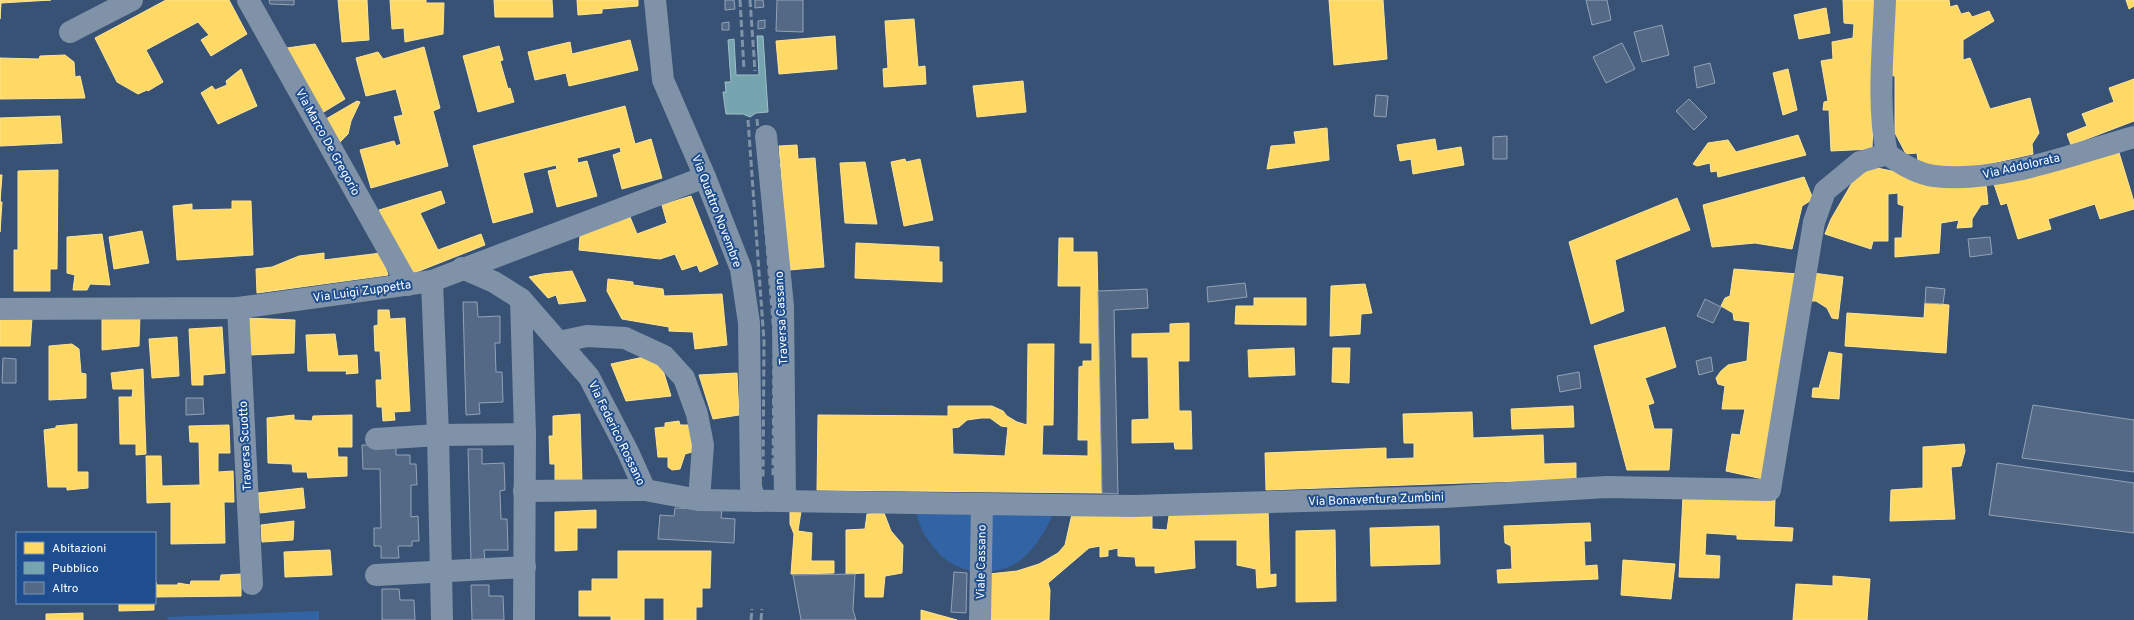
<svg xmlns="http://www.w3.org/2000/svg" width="2134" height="620" font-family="Overpass,sans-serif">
  <rect width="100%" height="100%" fill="#385275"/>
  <g fill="#3264a5">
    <path d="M915 509 1054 512C1046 530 1037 546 1022 559 1001 576 964 576 944 558 938 553 931 544 926 537 921 530 918 518 915 509Z"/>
    <path d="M319 611V620H168L167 617Z"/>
  </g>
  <g fill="#ffd966" stroke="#ffe494" fill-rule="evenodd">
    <path d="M0 0H51L1 3 0 19Z"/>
    <path d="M166 0H229L247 34 211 56 201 40 209 35 198 22 146 50 163 82 148 91 147 90 138 94 117 82 95 38Z"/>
    <path d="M338 0H367L369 40 342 42Z"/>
    <path d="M390 0H426V3H444L443 34 405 42 404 28 392 29Z"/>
    <path d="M494 0H552L553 17H495Z"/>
    <path d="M577 0H638V6L602 9V13L578 15Z"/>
    <path d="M1329 0H1383L1387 59 1334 65Z"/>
    <path d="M1843 0H1877L1872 149 1831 151 1829 110H1823L1824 102 1828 101 1821 61 1833 59 1832 42 1853 38 1854 24 1844 23Z"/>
    <path d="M1892 0H1949L1950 7 1957 5 1961 14 1969 12 1972 17 1989 11 1994 21 1963 40V60L1970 58 1990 109 2030 98 2039 133 2032 144 2033 154 1975 167 1939 169 1918 161 1917 153 1906 154 1895 133V76L1888 75Z"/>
    <path d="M2126 0H2134V6L2129 9Z"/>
    <path d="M1826 8 1830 33 1799 39 1794 15Z"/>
    <path d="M914 19 918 67 925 66 926 84 884 87 883 69 888 68 885 21Z"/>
    <path d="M835 36 837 69 779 74 776 41Z"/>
    <path d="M630 40 638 70 569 86 566 73 535 80 528 52 570 42 572 54Z"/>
    <path d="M315 44 345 99 322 113 287 48Z"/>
    <path d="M499 46 503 60 500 61 508 89 510 88 514 102 478 112 463 56Z"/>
    <path d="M424 47 440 108 433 111 448 166 371 188 360 150 394 141 396 146 401 144 394 117 403 115 396 89 366 96 356 58 378 52 383 59Z"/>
    <path d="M65 55 74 62 75 77 80 76 85 98 0 99V58L39 59 40 56Z"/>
    <path d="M241 69 257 106 218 124 201 93 212 86 215 90 227 85 226 81Z"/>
    <path d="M1788 69 1797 110 1783 115 1773 73Z"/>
    <path d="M2134 79V121L2071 145 2067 134 2087 126 2082 114 2114 102 2109 88Z"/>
    <path d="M1023 81 1026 112 977 117 973 86Z"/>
    <path d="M357 101 360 102 351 121 348 134 339 143 326 119Z"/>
    <path d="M625 106 635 144 651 139 662 178 622 189 613 155 621 152 620 147 577 158 578 163 587 161 597 196 557 207 548 171 557 169 556 165 523 173 533 212 493 223 473 146Z"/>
    <path d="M60 116 62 143 0 146V118Z"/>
    <path d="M1327 128 1329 160 1267 169 1271 146 1296 144 1294 132Z"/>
    <path d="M1798 135 1806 155 1718 177 1717 171 1711 172 1710 163 1697 166 1693 164 1708 143 1728 140 1736 152Z"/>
    <path d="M1435 139 1437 151 1461 147 1464 165 1413 174 1411 159 1400 161 1397 145Z"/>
    <path d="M797 145 798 159 815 158 824 267 789 270 779 146Z"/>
    <path d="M2117 146 2134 202V209L2100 219 2095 204 2048 219 2051 229 2018 239 2007 203 2001 205 1994 184Z"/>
    <path d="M905 159 906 162 920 159 933 220 904 226 891 162Z"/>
    <path d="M865 162 877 224 845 223 840 163Z"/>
    <path d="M1872 167 1922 177 1921 184H1986L1988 204 1981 205 1972 219V227L1957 228 1959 220 1941 223 1939 253 1895 257V238H1902L1904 206 1898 204V193L1888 194V241H1873L1871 249 1825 234 1831 219 1852 183Z"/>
    <path d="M58 170 57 269H50V291H14V250H18V171Z"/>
    <path d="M0 175H2L0 202H2L0 232Z"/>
    <path d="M1804 177 1813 199 1802 206 1792 249 1755 243 1712 247 1703 205Z"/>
    <path d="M441 191 445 203 420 213 438 250 481 234 485 245 409 275 379 210Z"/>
    <path d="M691 196 718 264 700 272 697 265 682 270 675 254 660 259 579 250 580 236 630 217 637 234 667 223 662 205Z"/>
    <path d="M1677 198 1690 230 1615 260 1624 311 1591 324 1569 242Z"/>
    <path d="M232 201H251L253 255 177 260 173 206 192 204V210L232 209Z"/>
    <path d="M142 231 149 263 114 269 109 237Z"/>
    <path d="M102 234 110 285 90 284 87 290H73L75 275 67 273V237Z"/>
    <path d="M1059 238H1073V252H1097L1102 493 817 490 818 415 948 416V406H992L1003 411 1007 416 1017 422 1027 425 1028 344H1054L1053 425H1043L1042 455 1088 456V440H1078L1079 367 1083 366V361H1092V343H1080L1081 286H1058ZM981 418H990L1001 426 1008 427 1005 456 953 454 952 428 959 427 967 420Z"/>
    <path d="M856 243 939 247V262H942V282L855 278Z"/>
    <path d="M324 253V260L381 253 388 275 257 293 256 269 272 267 299 256Z"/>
    <path d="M1734 269 1798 274 1763 479 1726 471 1732 434 1740 435 1745 409H1722L1725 386 1718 384 1716 378 1721 371 1728 365 1747 361 1750 322 1734 320 1733 313 1721 306 1725 298 1730 296Z"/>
    <path d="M572 271 586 301 559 304 556 295 548 298 529 277 543 274Z"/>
    <path d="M1813 273 1843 277 1838 319 1832 318 1827 308 1816 301H1811Z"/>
    <path d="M608 279 633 282V285L663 289 664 296 722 294 727 345 695 349 693 332 669 331V327L622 319 607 291Z"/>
    <path d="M1365 284 1372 313 1361 314 1360 334 1330 336 1331 286Z"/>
    <path d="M1254 298H1306V325L1235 324 1236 306H1254Z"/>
    <path d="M1925 303 1949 305 1946 353 1845 346 1847 313 1924 318Z"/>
    <path d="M378 310H389L390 319 405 318 410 411 394 412 395 420 383 421 382 407H377L376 380H382L380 351H375L374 326 378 325Z"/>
    <path d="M140 314 139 346 102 350V315Z"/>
    <path d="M0 318H32L30 346H0Z"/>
    <path d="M246 318 295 320 294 353 249 355Z"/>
    <path d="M1189 323V361H1178L1179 411H1191L1192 449H1175L1174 442 1132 443V420L1149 419 1148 357H1132V334L1170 333V324Z"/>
    <path d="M222 327 225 373 203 375V385H192L189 329Z"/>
    <path d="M1665 327 1676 367 1645 378 1654 403 1648 405 1654 429H1672L1669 470H1627L1594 346Z"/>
    <path d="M335 334 338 356 357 355 358 373 346 374 347 371H308L306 335Z"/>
    <path d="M177 337 179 376 152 378 149 339Z"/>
    <path d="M72 344 79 349 81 373 86 374V398L49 400V346Z"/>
    <path d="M1294 348 1295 375 1249 377 1248 350Z"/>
    <path d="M1333 348H1350L1349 383 1332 382Z"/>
    <path d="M1829 352 1842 354 1839 399 1812 397 1813 388H1819Z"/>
    <path d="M658 354 671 396 626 401 611 364Z"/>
    <path d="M143 369 146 454 136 455V444H120L119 397H132L133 389H113L111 373Z"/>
    <path d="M737 373 739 415 713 419 699 375Z"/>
    <path d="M1573 406 1574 427 1512 429 1511 409Z"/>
    <path d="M1472 412 1473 438 1543 435 1544 464 1576 463V479L1266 490 1265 453 1386 448V459L1414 458V443H1404L1403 414Z"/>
    <path d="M580 414 582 482 555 484V464H550L549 436H553V416Z"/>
    <path d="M294 415V420L312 421 313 416 352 415V447H337L338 457H347V476L308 478 307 472H293L292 464 268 463 267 418Z"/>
    <path d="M679 421 680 425H690L692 452 685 454 680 469 672 470 668 467V457H658L655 428 665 427V423Z"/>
    <path d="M77 424V472H88V488L67 490V487H48L44 430 56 428V426Z"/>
    <path d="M229 425 230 453H218V472L233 471 234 502H224L225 543 171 544V502L147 503 146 456H161L162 486 200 485 199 442H190L189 426Z"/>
    <path d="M1964 444 1965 451 1961 466 1951 467 1955 519 1890 521 1891 490 1923 488V447Z"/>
    <path d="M303 488 305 508 260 513 258 493Z"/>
    <path d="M1683 496 1775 499 1774 527 1793 528 1792 541 1737 539V535L1706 533 1705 555 1720 556 1719 578 1679 577Z"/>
    <path d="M1268 508 1270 575 1276 574V586L1257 588 1256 569 1237 565V540H1194L1195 568 1155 573V566H1136L1135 557 1118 556V548L1108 550V556L1100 557V546L1089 548 1048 583 1050 590 1049 620H986L989 574 1017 571 1039 564 1058 553 1065 545 1072 514 1152 509V529L1167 530 1170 509Z"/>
    <path d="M596 510V528H577V550L555 551V512Z"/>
    <path d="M790 511H801L798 531 812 533 811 561H834V573L791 574 794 534 790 524Z"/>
    <path d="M884 513 891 531 903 545 902 573 885 576 883 597H865V573L846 574V530L865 529 867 514Z"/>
    <path d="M294 521 293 540 262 542 261 525Z"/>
    <path d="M1590 523 1591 541H1584L1585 566 1597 565 1598 579 1498 583 1497 570 1512 569 1511 546 1505 543 1504 526Z"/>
    <path d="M1439 526 1440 564 1371 566 1370 528Z"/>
    <path d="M1335 530 1336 601 1296 602V531Z"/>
    <path d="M330 550 332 575 285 577 284 552Z"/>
    <path d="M618 551H711L710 588H702V607H696V620H664V598H644V620H611V616H579V591H592V579H618Z"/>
    <path d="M1623 560 1675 564 1671 599 1621 595Z"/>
    <path d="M241 574V596L155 597V580L157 585H178V583L190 585 191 581H220L221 575Z"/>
    <path d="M1833 576 1870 579 1867 620H1793L1796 584 1833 586Z"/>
    <path d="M119 603H154V610L119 611Z"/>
    <path d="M921 610 957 620H921Z"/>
    <path d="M83 613V620H46V614Z"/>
  </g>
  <path fill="#76a5af" stroke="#9fc0c7" d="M757 36H763L768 112 756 113 750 117 743 114H726L723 92H726L725 82H731L728 40 734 39 736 75H759Z"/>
  <g fill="#546985" stroke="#94a3b6">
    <path d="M269 0H294V5L270 4Z"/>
    <path d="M725 0H734L735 9 725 10Z"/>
    <path d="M755 0H763L764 7 755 8Z"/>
    <path d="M777 0H803V32L776 31Z"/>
    <path d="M1586 0H1607L1611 20 1592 25Z"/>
    <path d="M765 20V28L758 29V21Z"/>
    <path d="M729 22V30H722V23Z"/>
    <path d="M1662 25 1669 55 1642 62 1634 32Z"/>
    <path d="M1622 43 1635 69 1606 83 1593 57Z"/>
    <path d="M1710 63 1715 83 1697 88 1694 67Z"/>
    <path d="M1376 95 1388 96 1386 117 1374 116Z"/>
    <path d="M1689 99 1707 117 1694 130 1676 111Z"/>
    <path d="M1507 136V159H1493V137Z"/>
    <path d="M1990 237 1992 254 1970 257 1968 239Z"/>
    <path d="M1245 283 1247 297 1208 302 1207 287Z"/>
    <path d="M1926 287 1945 289 1943 304 1925 303Z"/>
    <path d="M1147 289 1148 308 1114 310 1118 494 1102 493 1098 291Z"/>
    <path d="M1705 299 1721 307 1713 323 1697 316Z"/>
    <path d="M463 302H477L478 317 500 316V343H495L496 372H502L503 402 479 403 480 414 466 415Z"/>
    <path d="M1711 357 1713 371 1699 375 1696 361Z"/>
    <path d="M3 358 16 359V383H2Z"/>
    <path d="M1579 372 1581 388 1560 392 1557 376Z"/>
    <path d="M186 398H203L204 414 186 415Z"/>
    <path d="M2033 405 2134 420V472L2022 458Z"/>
    <path d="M362 445H396V455H410V464H416L417 485H411V517L418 516 419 541H412V546H398L399 558H381V546H374V528H381L380 469H363Z"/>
    <path d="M468 449H482V464L504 463 505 490 500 491 501 519H507L508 550H484L485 561 471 562Z"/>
    <path d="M1997 463 2134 483V533L1989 515Z"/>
    <path d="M675 508 722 510 721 518 735 519 734 543 658 539 660 515 674 516Z"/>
    <path d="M954 572 967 573 966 613 951 612Z"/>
    <path d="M855 574 853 610 856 620H801L793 575Z"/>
    <path d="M471 585H489V596H503L504 620H472Z"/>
    <path d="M382 589H399L400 600H414L415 620H382Z"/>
  </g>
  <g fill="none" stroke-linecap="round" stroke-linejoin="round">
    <g stroke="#7f92a8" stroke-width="22">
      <path d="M248 0 408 285"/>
      <path d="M655 0 663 80 705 177 741 269 749 323 751 487 755 501"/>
      <path d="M1885 0C1883 51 1877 105 1887 154"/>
      <path d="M70 32 132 0"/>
      <path d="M766 136 783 306 785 500"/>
      <path d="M1887 154C1901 164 1918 174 1934 176 1997 184 2074 154 2134 137"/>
      <path d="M462 268 494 282 521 299 589 377 628 452 645 490 699 500 1133 506 1444 497 1607 487 1770 490 1814 222 1825 191 1860 162 1887 154"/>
      <path d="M432 281 438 435 442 620"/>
      <path d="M521 299 525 434 524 620"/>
      <path d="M238 308 252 584"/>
      <path d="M0 309 238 308 432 281 705 177"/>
      <path d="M559 342 587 336 625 338 664 356 684 378 697 414 703 445 699 500"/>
      <path d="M376 439 438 435 525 434"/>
      <path d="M524 491 645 490"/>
      <path d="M376 575 525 567"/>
      <path d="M980 620 982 504"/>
    </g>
    <g stroke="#7f92a8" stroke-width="3" stroke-dasharray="7 3" stroke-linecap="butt">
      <path d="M740 0 744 70"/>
      <path d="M750 0 755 71"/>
      <path d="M757 119 774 335 773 478"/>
      <path d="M748 120 764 341 763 478"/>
      <path d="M751 620 752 609"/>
      <path d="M761 620 762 609"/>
    </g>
  </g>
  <g text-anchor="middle" stroke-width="4" stroke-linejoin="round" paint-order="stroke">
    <g font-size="12" fill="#fff" stroke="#1e4e8f">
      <text transform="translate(328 142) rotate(61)" y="4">Via Marco De Gregorio</text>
      <text transform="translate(2021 166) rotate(-13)" y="4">Via Addolorata</text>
      <text transform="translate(717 211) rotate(69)" y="4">Via Quattro Novembre</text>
      <text transform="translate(362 291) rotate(-8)" y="4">Via Luigi Zuppetta</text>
      <text transform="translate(781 318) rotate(-93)" y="4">Traversa Cassano</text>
      <text transform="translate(617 433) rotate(64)" y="4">Via Federico Rossano</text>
      <text transform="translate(245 446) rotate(-93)" y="4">Traversa Scuotto</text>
      <text transform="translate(1376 499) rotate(-2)" y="4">Via Bonaventura Zumbini</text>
      <text transform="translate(981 562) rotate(-89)" y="4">Viale Cassano</text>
    </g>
  </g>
  <rect x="16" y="532" width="140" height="72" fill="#1e4e8f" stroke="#7895bc"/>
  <rect x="24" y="542" width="20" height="12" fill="#ffd966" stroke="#7895bc"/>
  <text x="52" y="552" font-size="12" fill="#ffffff">Abitazioni</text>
  <rect x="24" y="562" width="20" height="12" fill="#76a5af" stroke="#7895bc"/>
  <text x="52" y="572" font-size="12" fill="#ffffff">Pubblico</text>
  <rect x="24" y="582" width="20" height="12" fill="#546985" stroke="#7895bc"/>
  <text x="52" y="592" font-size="12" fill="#ffffff">Altro</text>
</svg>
